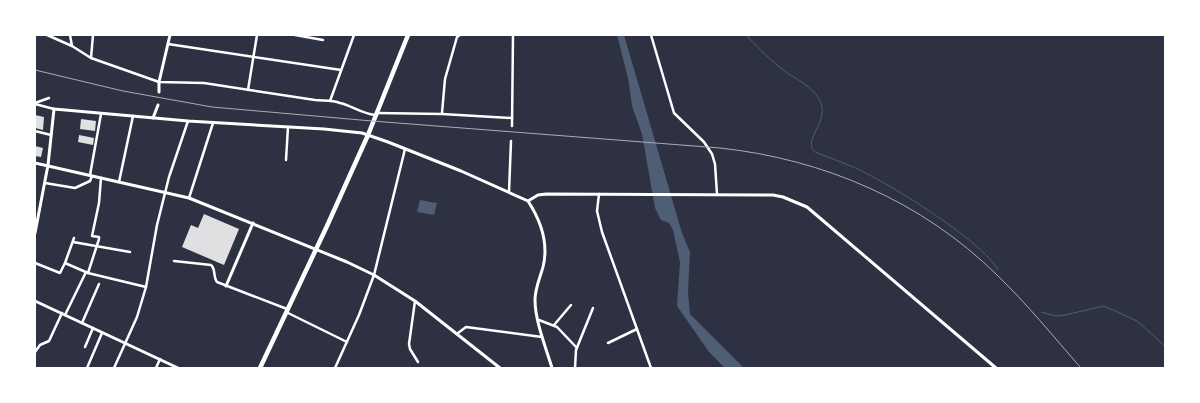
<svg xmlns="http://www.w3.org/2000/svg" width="1200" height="403" font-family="'Noto Sans',sans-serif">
  <rect width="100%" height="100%" fill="#2d3142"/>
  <g fill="#4f5d75">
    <path d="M617 35H624L682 233 690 252 688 293 690 314 744 368H725L709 352 677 306 680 262 673 230 669 223 661 220 655 208 642 134 632 106 628 78Z"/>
    <path d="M420 200 437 203 434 215 417 212Z"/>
  </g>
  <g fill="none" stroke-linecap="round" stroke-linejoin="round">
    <g stroke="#4f5d75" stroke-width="1">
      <path d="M746 35C759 49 771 61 786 72 798 80 811 86 819 99 832 120 801 141 815 152 827 157 839 161 851 166 884 180 982 240 998 270"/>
      <path d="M1041 312 1056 316 1065 315 1104 306 1137 321 1165 346"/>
    </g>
  </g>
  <g fill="#e0e0e3">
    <path d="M35 115 44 117 43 130 35 128Z"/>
    <path d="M81 119 96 121 95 131 80 129Z"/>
    <path d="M79 135 94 138 93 145 78 142Z"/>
    <path d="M35 146 43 148 41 157 35 156Z"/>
    <path d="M204 214 239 229 224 265 182 247 191 225 198 228Z"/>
  </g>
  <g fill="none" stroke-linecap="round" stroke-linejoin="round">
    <g stroke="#fff" stroke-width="2.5">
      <path d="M47 35 72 46 91 58 159 82 204 83 315 100C323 101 332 100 340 103 353 106 362 114 376 115"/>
      <path d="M70 35 72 46"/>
      <path d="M295 35 323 40"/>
      <path d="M651 35 674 113 704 142 712 154 715 164 717 194"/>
      <path d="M168 44 341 70"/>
      <path d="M91 58 93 35"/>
      <path d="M248 90 257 35"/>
      <path d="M330 101 354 35"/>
      <path d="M35 103 49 98"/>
      <path d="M35 104 54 109"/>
      <path d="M377 113 442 114 512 118"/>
      <path d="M442 113 445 79 457 37 460 35"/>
      <path d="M512 126 513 35"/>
      <path d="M35 131 51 135"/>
      <path d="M286 160 288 127"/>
      <path d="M90 175 101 114"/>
      <path d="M119 182 133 116"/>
      <path d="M45 183 75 188 90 181 92 176"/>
      <path d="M509 192 511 141"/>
      <path d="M599 194 597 211 602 232 651 368"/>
      <path d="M189 198 213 123"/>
      <path d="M73 242 130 252"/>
      <path d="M174 261 211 265C216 269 213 277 217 282L287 309"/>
      <path d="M35 263 60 273 65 263 74 238"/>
      <path d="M65 263 88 273 146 287"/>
      <path d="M88 273 99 239V237L92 236 99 203 101 178"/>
      <path d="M415 301 409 344 410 349 418 362"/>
      <path d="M286 312 347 342"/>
      <path d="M65 315 86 272"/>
      <path d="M539 320 557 327 577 348"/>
      <path d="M82 323 99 284"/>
      <path d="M554 325 571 305"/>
      <path d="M458 333 466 327 542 337"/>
      <path d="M608 343 637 329"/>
      <path d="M85 347 93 328"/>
      <path d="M35 352 40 345 49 341 62 313"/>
      <path d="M87 368 102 333"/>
      <path d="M114 368 137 317 146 287 157 225 169 177 188 121"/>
      <path d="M156 368 160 359"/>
      <path d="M335 368 359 315 374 275 405 149"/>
      <path d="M575 368 576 350 593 308"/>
    </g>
    <g stroke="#fff" stroke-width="3">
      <path d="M159 92V82L170 35"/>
      <path d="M153 118 158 105"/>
      <path d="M35 163 189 198 347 262 374 275 415 301 500 368"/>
      <path d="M528 201 538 195 546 194 773 195 783 197 807 207 996 368"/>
      <path d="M35 233 48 165 54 109 188 121 324 129 362 133 388 142 461 171 528 201C541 221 549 243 543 267 540 278 535 288 535 300 535 321 546 348 552 368"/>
      <path d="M226 286 253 223"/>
      <path d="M35 301 178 368"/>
    </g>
    <path stroke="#fff" stroke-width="4.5" d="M260 368 327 226 368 135 408 35"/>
    <path stroke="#abadb3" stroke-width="1" d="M35 70 123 91 212 107 372 121 720 148C823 159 922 201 997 275 1027 304 1053 336 1081 368"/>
  </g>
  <rect width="1200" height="403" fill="none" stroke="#ffffff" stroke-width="72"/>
</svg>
